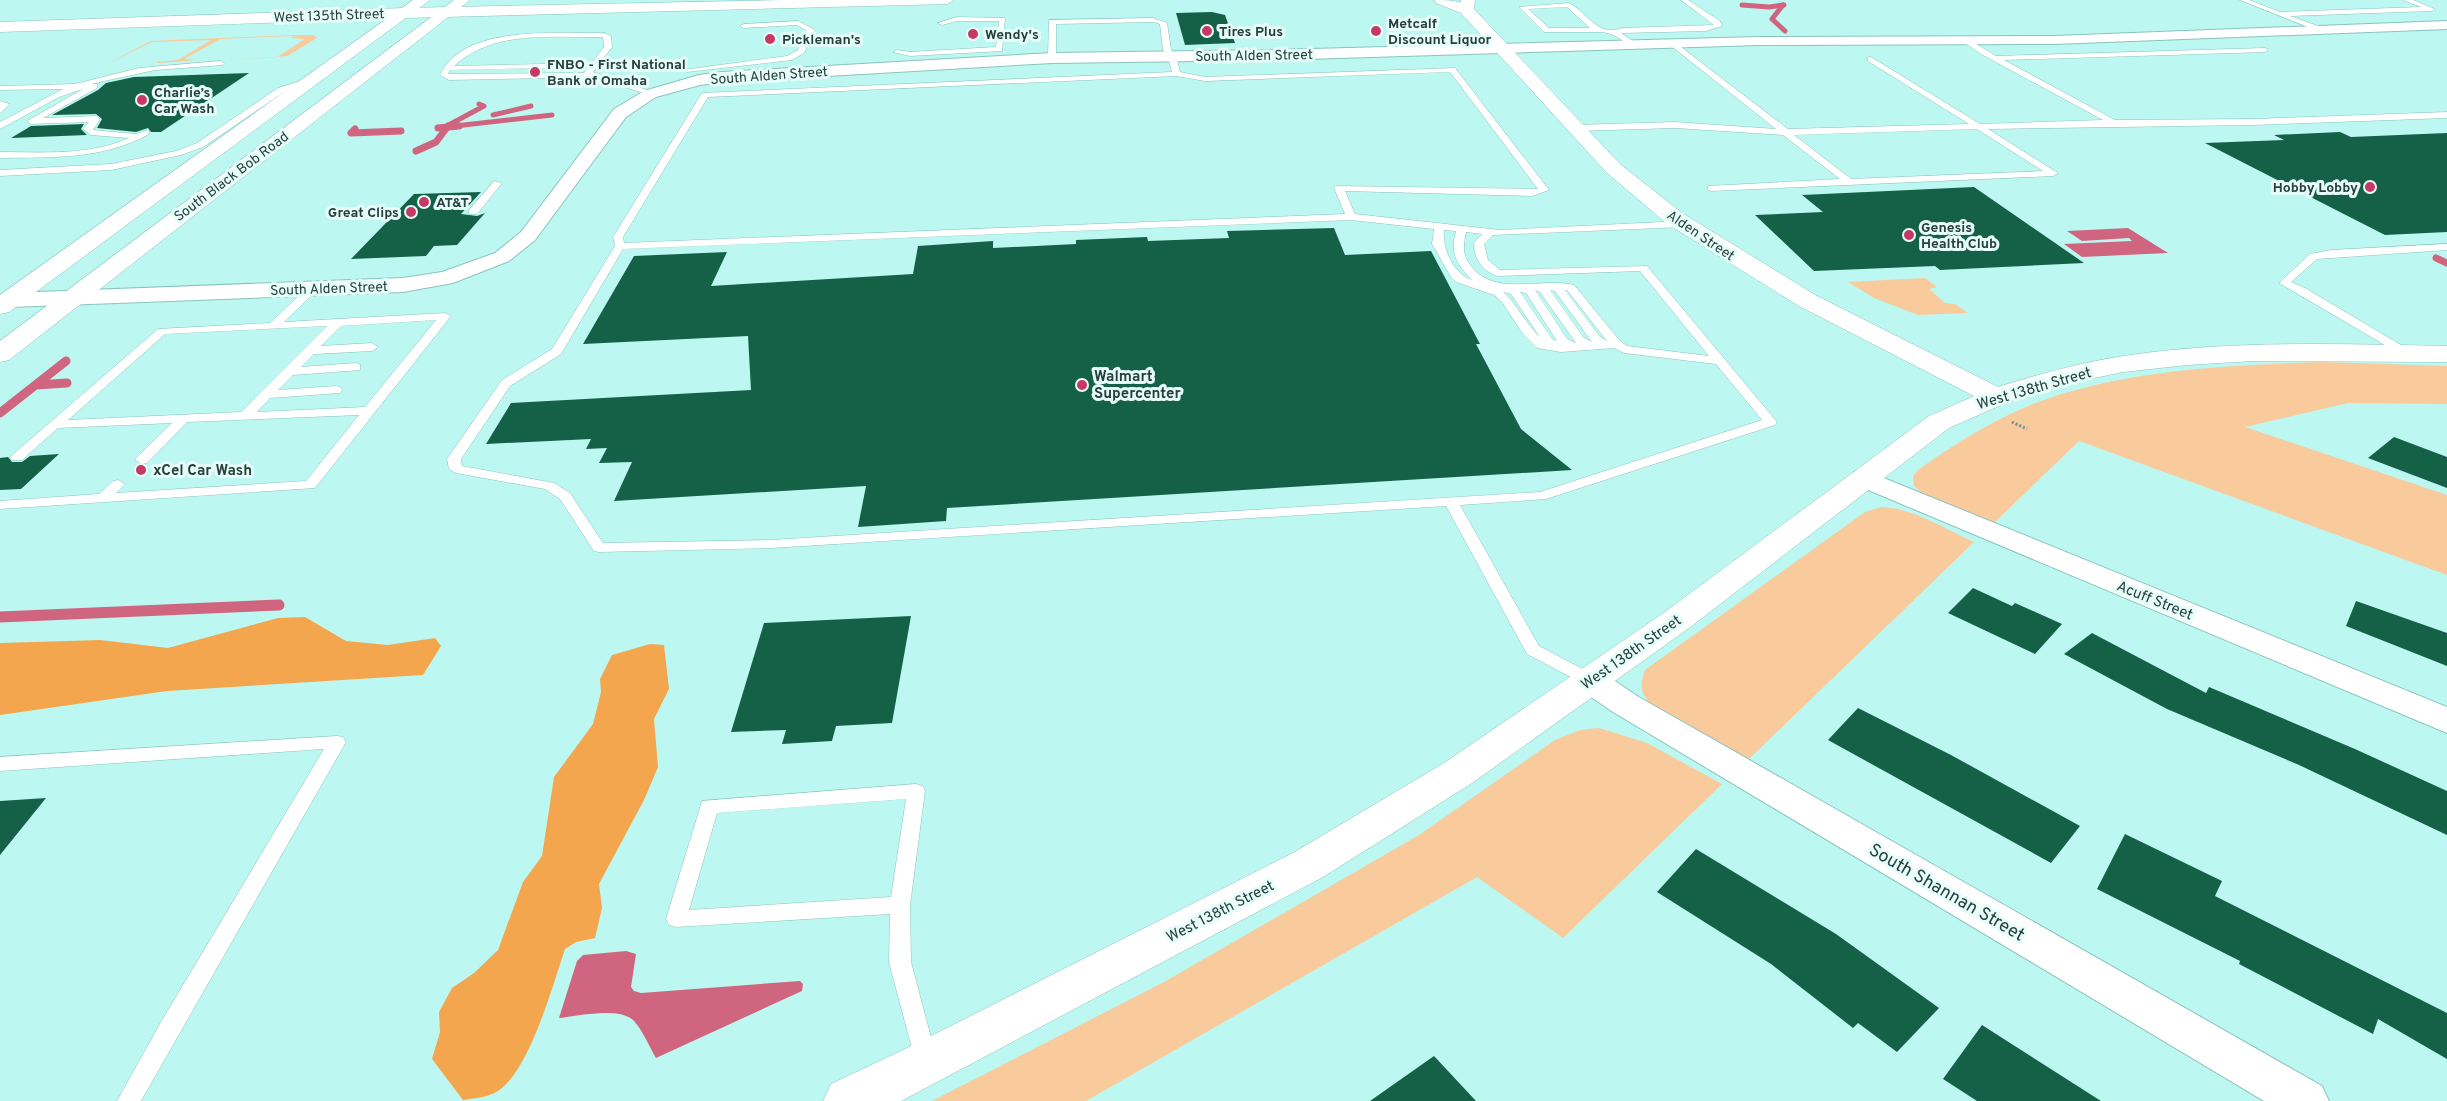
<svg xmlns="http://www.w3.org/2000/svg" width="2447" height="1101" font-family="Overpass,sans-serif">
  <rect width="100%" height="100%" fill="#bcf8f1"/>
  <g fill="#f9ca9c">
    <path d="M294 35H313L317 38 287 56 228 60 277 57 305 39 292 38 293 36 220 39 184 59 198 60 158 63 156 62 178 60 211 40 152 42 103 66 151 41Z"/>
    <path d="M1925 278 1937 287 1929 289 1945 303 1955 304 1968 313 1918 315 1874 298 1848 282Z"/>
    <path d="M2324 362 2447 366V404L2348 403 2245 427 2447 495V575L2079 441 1994 523 1926 497 1914 486 1913 476 1918 470C1950 447 1983 426 2019 410 2108 370 2228 365 2324 362Z"/>
    <path d="M1881 507C1913 508 1945 529 1974 542L1749 759C1725 746 1658 718 1645 697 1639 688 1642 679 1645 670L1865 512Z"/>
    <path d="M1599 728 1647 743 1722 784 1563 938 1477 877 1086 1101H932L1164 982 1419 835 1555 740 1580 730Z"/>
  </g>
  <g fill="#f4a64e">
    <path d="M305 617 346 641 388 645 435 638 441 646 423 675 167 691 0 715V643L100 640 168 648 278 618Z"/>
    <path d="M650 644 664 645 669 689 654 719 658 767 644 800 599 884 602 908 595 938 576 942 565 949C553 985 531 1064 502 1088 492 1097 476 1098 463 1100L432 1059 440 1032 439 1012 452 988 474 973 498 950 523 882 542 856 554 777 593 724 601 692 600 679 612 655Z"/>
  </g>
  <g fill="#d0657f">
    <path d="M2128 228 2168 253 2082 257 2064 244 2132 241 2129 238 2082 241 2067 231Z"/>
    <path d="M626 951 636 954 631 987 634 991 641 993 800 981 803 984 802 991 656 1058C649 1046 643 1031 634 1021 620 1006 577 1016 559 1018L577 961 583 955Z"/>
  </g>
  <g fill="none" stroke-linecap="round" stroke-linejoin="round">
    <g stroke="#d0657f" stroke-width="5">
      <path d="M1742 5 1769 7 1784 5"/>
      <path d="M1783 5 1772 19 1785 31"/>
      <path d="M493 115 531 106"/>
      <path d="M446 127 552 115"/>
      <path d="M448 127H445L484 106 479 104"/>
    </g>
    <g stroke="#d0657f" stroke-width="7">
      <path d="M438 128 459 126"/>
      <path d="M355 129 351 133 401 131"/>
      <path d="M416 151 436 142 448 126"/>
      <path d="M2436 258 2447 263"/>
    </g>
    <g stroke="#d0657f" stroke-width="9">
      <path d="M36 385 67 383"/>
      <path d="M0 413 66 361"/>
    </g>
    <path stroke="#d0657f" stroke-width="11" d="M0 617 279 605"/>
  </g>
  <g fill="#156148">
    <path d="M1212 12 1225 15 1235 43 1185 45 1176 13Z"/>
    <path d="M249 73 161 132H151L148 128 136 132 97 128 102 119 96 114 52 115 98 90 106 83 134 77Z"/>
    <path d="M84 124 81 129 87 135 11 138 31 126Z"/>
    <path d="M2340 132 2351 137 2447 133V232L2385 235 2205 143 2284 140 2274 135Z"/>
    <path d="M1974 187 2084 263 1940 270 1935 266 1814 271 1755 215 1823 212 1802 195Z"/>
    <path d="M481 192 461 214 477 216 485 213 457 245 434 246 426 256 351 259 414 194Z"/>
    <path d="M1334 228 1345 255 1431 251 1480 344H1476L1521 429 1572 470 947 508 946 521 858 527 866 486 614 501 632 462 599 463 607 448 586 449 591 439 486 444 511 403 751 390 748 336 583 344 634 256 727 252 711 286 913 274 918 246 993 241V248L1076 244V240L1147 237 1148 241 1229 238 1227 231Z"/>
    <path d="M2394 437 2447 457V488L2368 458Z"/>
    <path d="M59 454 21 489 0 490V458L8 457 12 462H22L30 456Z"/>
    <path d="M1973 588 2012 606 2015 603 2062 624 2035 654 1948 613Z"/>
    <path d="M2356 601 2447 633V666L2346 626Z"/>
    <path d="M911 616 892 723 836 726 832 741 782 744 786 730 731 732 764 623Z"/>
    <path d="M2092 633 2206 693 2209 687 2355 749 2447 791V835L2299 765 2167 709 2064 654Z"/>
    <path d="M1858 708 1951 755 2080 826 2051 863 1828 740Z"/>
    <path d="M46 798 0 855V801Z"/>
    <path d="M2125 834 2222 881 2215 896 2447 1013V1059L2378 1019 2373 1034 2239 964 2240 961 2097 889Z"/>
    <path d="M1696 849 1836 934 1939 1008 1897 1052 1858 1023 1853 1028 1771 964 1657 892Z"/>
    <path d="M1982 1025 2101 1101H1977L1943 1079Z"/>
    <path d="M1434 1056 1476 1101H1370Z"/>
  </g>
  <g fill="none" stroke-linecap="round" stroke-linejoin="round">
    <defs>
      <g id="service">
        <path d="M1681 0H1688L1720 21 1722 26 1706 31 1621 33 1634 42 1631 46 1614 35 1603 32H1544L1519 7 1569 3C1588 13 1597 37 1622 28L1714 25ZM1567 7 1590 28H1549L1528 9Z"/>
        <path d="M2240 0H2249L2280 12 2421 7 2403 0H2413L2435 9 2432 11 2290 16 2324 28 2321 32Z"/>
        <path d="M957 17 1005 18 1002 51 910 56 893 52 897 50 910 52 996 47 999 21H957L942 25 938 23Z"/>
        <path d="M1153 18 1167 23 1171 50 1176 56 1180 72 1205 77 1455 68 1549 190 1532 196 1345 191 1355 214 1500 230 1683 221 1688 224 1683 227 1493 235 1484 244 1488 260 1500 270 1647 266 1777 422 1775 425 1546 499 1460 505 1539 646 1596 676 1598 680 1596 684H1584L1527 654 1446 506 771 548 599 552 594 551 560 499 545 489 456 473 449 469 447 459 502 380 552 349 615 246 613 237 702 93 1172 72 1168 56 1163 50 1160 24 1153 22 1056 24V58L1052 60 1048 58 1049 20ZM1450 72 1538 189 1336 186 1334 188 1345 214 624 243 623 237 708 97 1176 76 1205 81ZM1351 220 1434 229 1432 244 1451 277 1456 282 1494 295 1502 302 1523 334 1537 348 1561 352 1614 348 1624 353 1716 364 1762 420 1540 492 771 540 603 543 570 493 554 483 462 466 461 459 510 386 561 354 623 249ZM1444 230 1456 231C1450 254 1456 263 1472 280 1453 274 1442 248 1444 230ZM1466 232 1482 234 1474 243C1474 259 1482 271 1498 276L1640 271 1709 356 1627 346 1620 341 1574 285C1541 277 1495 297 1472 267 1462 256 1463 246 1466 232ZM1535 290 1540 292 1576 343 1567 339ZM1550 290 1555 291 1592 342 1583 337ZM1565 290H1567L1607 341 1599 336ZM1503 292 1511 294 1540 337C1525 324 1518 305 1503 292ZM1520 292 1526 293 1557 341 1552 339Z"/>
        <path d="M798 21 815 30 804 53 792 60 687 72 683 70 787 56 798 50 807 31 797 25 744 28 740 26 744 24Z"/>
        <path d="M604 33 611 36 612 47 593 72 653 92V96L592 77 449 80 440 75C463 24 557 34 604 33ZM603 37 604 47 592 63 454 66C494 29 553 38 603 37ZM588 67 584 73 448 74 450 70Z"/>
        <path d="M1968 39 1996 56 2265 48 2269 50 2265 52 2004 60 2115 120 2252 119 2447 112V118L2252 125 1988 129 2058 173 2053 176 1711 191 1708 190V186L1840 179 1783 135 1675 128 1575 131 1571 128 1575 125 1675 122 1776 129 1670 45 1673 41 1788 129 1969 124 1868 61V57H1871L1980 124 2103 120 1981 54 1965 43ZM1977 129 2043 171 1851 179 1794 135Z"/>
        <path d="M220 61 224 63 223 65 155 70 95 83 92 84H97V88L43 118 96 116 100 119 93 130 136 134 149 130V134C103 160 51 157 0 158V152C43 152 89 156 129 138L91 135 83 129 89 122 31 124 27 121 83 89 59 97 0 129V122L63 89 0 90V86L75 84 139 68Z"/>
        <path d="M310 78H313V82L284 92 203 147 181 155 111 170 0 176V170L111 164 176 151 197 143 278 88Z"/>
        <path d="M0 101 10 104 0 113Z"/>
        <path d="M494 181 502 183 477 214H469V210Z"/>
        <path d="M2447 244V250L2317 259 2291 282 2305 288 2411 351 2413 354 2407 358 2279 283 2310 254 2331 250Z"/>
        <path d="M312 286 318 289 316 291 284 322 445 313 451 316 315 488 0 509V501L99 494 113 481 118 480 125 484 116 493 306 481 359 415 187 422 147 463 142 464 135 460 137 457 172 423 58 428 22 460H12L10 457 158 329 270 323 308 287ZM436 320 365 407 257 412 270 398 340 393 342 390 340 387 336 386 278 390 293 375 360 370V364L356 363 301 367 314 354 372 351 378 347 372 343 321 346 341 326ZM327 326 241 412 68 420 165 334Z"/>
        <path d="M337 736 343 737 346 742 141 1101H117L161 1022 324 749 0 771V757Z"/>
        <path d="M916 784 923 786 925 791 910 905 911 962 937 1060 934 1067 926 1070 918 1067 915 1060 889 962 890 914 676 927 669 925 666 919 702 801ZM906 799 891 897 689 910 717 813Z"/>
      </g>
      <g id="minor">
        <path d="M2447 21V29L2054 44 1759 45 1274 60 1052 63 722 82 700 85 656 97 626 117 535 240 509 261 453 283 403 292 11 307 3 305 0 300 3 295 11 293 403 278 442 272 495 253 521 232 614 109 644 91 699 75 722 72 1052 53 1274 50 1759 37 2054 36Z"/>
        <path d="M1864 470 2447 707V733L1854 484 1850 478 1854 472Z"/>
        <path d="M1590 668 1602 672 1637 696 2322 1086 2329 1101H2264L1613 712 1578 688 1573 680 1578 672Z"/>
      </g>
      <path id="tertiary" d="M1461 0H1475L1474 9 1620 164 1682 213 1817 296 1998 387C2039 374 2080 363 2123 356 2229 340 2339 344 2447 346V362L2253 361 2187 365 2123 372 2065 384 2008 402 1949 428 1689 628 1472 783 1323 877 901 1101H823L831 1084 909 1047 1293 853 1444 763 1665 612 1929 416 1974 396 1799 306 1666 223 1606 172 1461 13 1458 10Z"/>
      <g id="secondary">
        <path d="M413 0H430L9 312 0 314V295Z"/>
        <path d="M454 0H470L9 360 0 362V341Z"/>
      </g>
      <g id="primary">
        <path d="M783 0H954L947 4 405 18 0 32V22L405 8Z"/>
        <path d="M1434 0C1448 0 1463 0 1474 10L1466 15 1436 3Z"/>
      </g>
    </defs>
    <use href="#service" stroke="#89c4bd" stroke-width="1"/>
    <use href="#minor" stroke="#89c4bd" stroke-width="2"/>
    <use href="#tertiary" stroke="#89c4bd" stroke-width="1"/>
    <use href="#secondary" stroke="#89c4bd" stroke-width="1"/>
    <use href="#primary" stroke="#89c4bd" stroke-width="1"/>
    <path stroke="#6c9590" stroke-width="3" stroke-dasharray="2 2" stroke-linecap="butt" d="M2012 422 2027 429"/>
    <use href="#service" fill="#fff" fill-rule="evenodd"/>
    <use href="#minor" fill="#fff" fill-rule="evenodd"/>
    <use href="#tertiary" fill="#fff" fill-rule="evenodd"/>
    <use href="#secondary" fill="#fff" fill-rule="evenodd"/>
    <use href="#primary" fill="#fff" fill-rule="evenodd"/>
  </g>
  <g fill="#c73965" stroke="#e6fdfa" stroke-width="2">
    <circle cx="1207" cy="31" r="6"/>
    <circle cx="1376" cy="31" r="6"/>
    <circle cx="973" cy="34" r="6"/>
    <circle cx="770" cy="39" r="6"/>
    <circle cx="535" cy="72" r="6"/>
    <circle cx="142" cy="100" r="6"/>
    <circle cx="2370" cy="187" r="6"/>
    <circle cx="424" cy="202" r="6"/>
    <circle cx="411" cy="212" r="6"/>
    <circle cx="1909" cy="235" r="6"/>
    <circle cx="1082" cy="385" r="6"/>
    <circle cx="141" cy="470" r="6"/>
  </g>
  <g text-anchor="middle" stroke-width="6" stroke-linejoin="round" paint-order="stroke">
    <g font-size="14" fill="#28403d" stroke="#e6fdfa">
      <text transform="translate(329 15) rotate(-2)" y="5">West 135th Street</text>
      <text transform="translate(1254 55) rotate(-1)" y="5">South Alden Street</text>
      <text transform="translate(769 75) rotate(-4)" y="5">South Alden Street</text>
      <text transform="translate(231 176) rotate(-37)" y="5">South Black Bob Road</text>
      <text transform="translate(1701 235) rotate(34)" y="5">Alden Street</text>
      <text transform="translate(329 288) rotate(-2)" y="5">South Alden Street</text>
    </g>
    <g font-size="14" font-weight="bold" fill="#28403d" stroke="#e6fdfa" text-anchor="start">
      <text x="1388" y="28">Metcalf<tspan x="1388" dy="16">Discount Liquor</tspan></text>
      <text x="1219" y="36">Tires Plus</text>
      <text x="985" y="39">Wendy's</text>
      <text x="782" y="44">Pickleman's</text>
      <text x="547" y="69">FNBO - First National<tspan x="547" dy="16">Bank of Omaha</tspan></text>
      <text x="154" y="97">Charlie’s<tspan x="154" dy="16">Car Wash</tspan></text>
      <text x="2358" y="192" text-anchor="end">Hobby Lobby</text>
      <text x="436" y="207">AT&amp;T</text>
      <text x="399" y="217" text-anchor="end">Great Clips</text>
      <text x="1921" y="232">Genesis<tspan x="1921" dy="16">Health Club</tspan></text>
    </g>
    <g font-size="15" font-weight="bold" fill="#28403d" stroke="#e6fdfa" text-anchor="start">
      <text x="1094" y="381">Walmart<tspan x="1094" dy="17">Supercenter</tspan></text>
      <text x="153" y="475">xCel Car Wash</text>
    </g>
    <g font-size="15" fill="#28403d" stroke="#e6fdfa">
      <text transform="translate(2034 388) rotate(-16)" y="5">West 138th Street</text>
      <text transform="translate(2155 600) rotate(22)" y="5">Acuff Street</text>
      <text transform="translate(1631 652) rotate(-35)" y="5">West 138th Street</text>
      <text transform="translate(1220 911) rotate(-27)" y="5">West 138th Street</text>
    </g>
    <g font-size="18" fill="#28403d" stroke="#e6fdfa">
      <text transform="translate(1947 892) rotate(30)" y="6">South Shannan Street</text>
    </g>
  </g>
</svg>
